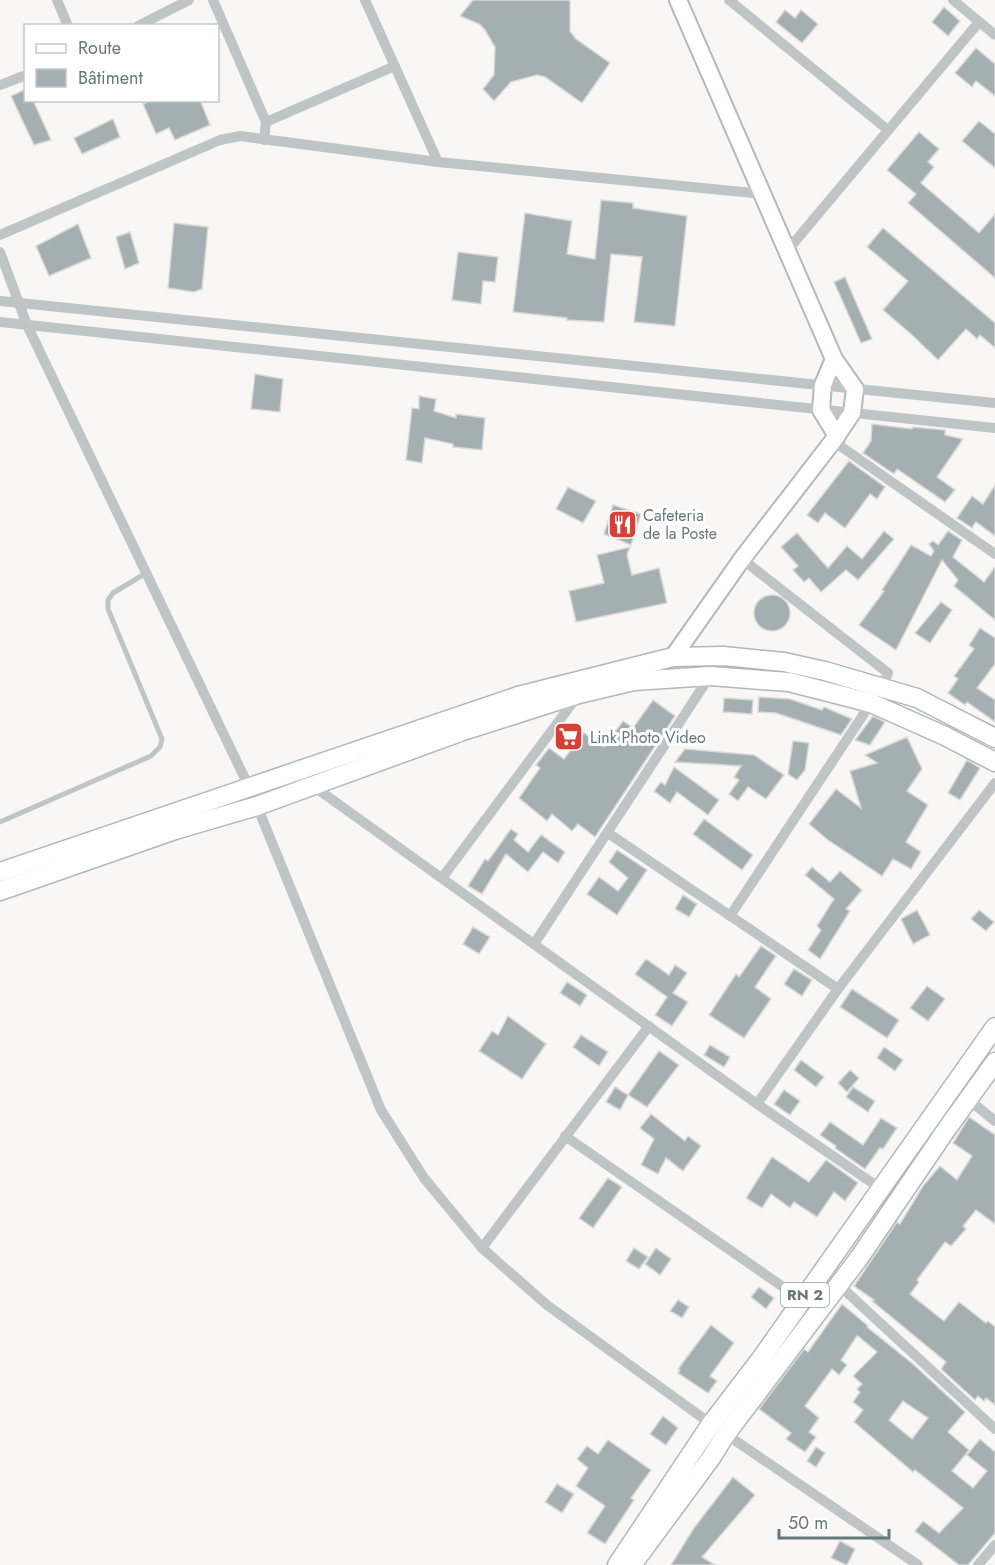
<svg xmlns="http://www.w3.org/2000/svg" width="995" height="1565" font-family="Jost,sans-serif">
  <rect width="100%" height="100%" fill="#f8f7f5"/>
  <g fill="#a4afb2" stroke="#dad9d8" stroke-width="1.5" fill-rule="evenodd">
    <path d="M473 0H570V31L576 39 610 63 582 103 545 77 537 75 511 82 494 101 483 89 494 75 495 47 485 30 479 24 460 16Z"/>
    <path d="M944 7 960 21 948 36 932 22Z"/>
    <path d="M785 10 795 18 801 10 818 24 802 43 776 22Z"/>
    <path d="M976 48 995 64V96L976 81 972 87 955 73Z"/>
    <path d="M26 89V100H33L51 140 34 145 11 96Z"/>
    <path d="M153 100H200L210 125 175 140 169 128 156 134 143 104Z"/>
    <path d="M113 119 120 137 82 154 74 138Z"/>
    <path d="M979 121 995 134V168L962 141Z"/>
    <path d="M919 132 939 149 928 162 934 167 921 183 979 233 995 214V278L908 203 916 194 887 170Z"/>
    <path d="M601 200 633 203V208L687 216 675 326 634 322 642 257 611 254 604 322 567 320V318L513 312 525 213 572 221 567 254 595 259Z"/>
    <path d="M174 223 208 227 202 289 194 292 168 288Z"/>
    <path d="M78 224 91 258 49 276 36 246Z"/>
    <path d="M883 228 995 323V348L980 335 977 339 966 329 938 360 912 335 883 310 908 281 867 247Z"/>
    <path d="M130 232 139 263 125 269 116 237Z"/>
    <path d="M458 252 498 257 495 282 483 281 481 304 452 300Z"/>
    <path d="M845 277 872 339 861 343 834 282Z"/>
    <path d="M255 374 283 379 280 412 251 409Z"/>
    <path d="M419 396 436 399 434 411 456 418V414L485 418 482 450 453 447V444L425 438 422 463 406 460 412 408 419 409Z"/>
    <path d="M872 424 912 429 913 427 945 430V435L963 439 937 477 955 490 945 502 897 469 894 474 863 453 871 441Z"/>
    <path d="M849 461 885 487 877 499 870 494 845 528 825 513 818 523 807 515Z"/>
    <path d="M995 485V536L976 522 972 528 957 518 972 496 983 504Z"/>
    <path d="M568 487 596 501 583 523 556 509Z"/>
    <path d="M613 505 641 514 631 545 604 534Z"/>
    <path d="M884 531 894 539 858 580 846 570 821 592 809 578 804 582 793 570 798 566 781 547 797 533 828 568 847 546 862 559Z"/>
    <path d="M948 531 962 540 953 557 984 582 995 567V620L954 586 958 580 942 560 896 650 859 625 884 591 882 590 911 545 931 556 934 551 929 544 933 541 938 545Z"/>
    <path d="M630 547 627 555 632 575 659 568 667 603 576 622 569 591 604 583 597 555Z"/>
    <circle cx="772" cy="613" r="18"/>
    <path d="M941 602 952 610 930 643 915 633Z"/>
    <path d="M980 628 995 638V664L977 688 995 700V722L967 702 965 705 948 693 958 679 954 676 974 649 969 645Z"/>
    <path d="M759 697 790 699 822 710 824 707 852 719 841 735 776 713 758 712Z"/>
    <path d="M724 698 753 700 752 714 723 712Z"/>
    <path d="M653 700 675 716 595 837 578 824 572 831 552 814 547 821 519 798 540 768 536 765 549 748 564 759 584 733 604 747 623 721 633 728Z"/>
    <path d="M873 716 885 722 870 745 855 740Z"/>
    <path d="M907 737 922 769 907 791 928 805 906 842 921 852 911 869 893 859 882 876 828 840 809 824 836 789 861 808 850 771 877 763 865 755Z"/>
    <path d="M793 741 809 743 805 770 797 780 788 774Z"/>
    <path d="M685 749 754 755 784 775 766 799 748 787 738 801 729 794 739 780 734 777 741 766 675 762Z"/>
    <path d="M967 760 980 768 960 800 948 793Z"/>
    <path d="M674 767 719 800 708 815 677 792 670 803 654 791 661 782 665 785Z"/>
    <path d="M704 819 753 855 742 870 693 834Z"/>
    <path d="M511 829 518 834 514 840 528 852 541 835 565 852 558 863 543 852 528 872 506 854 482 894 468 886 485 859 488 861Z"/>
    <path d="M617 850 647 870 617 915 587 894 599 877 618 891 628 878 609 862Z"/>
    <path d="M812 867 830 882 840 871 862 890 846 909 850 911 820 959 808 950 821 930 817 926 834 899 805 875Z"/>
    <path d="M683 895 697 904 689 917 675 909Z"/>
    <path d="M917 910 930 935 913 944 901 919Z"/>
    <path d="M979 910 994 922 986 931 971 919Z"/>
    <path d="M473 927 490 937 479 954 463 944Z"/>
    <path d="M761 946 776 956 755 987 771 999 744 1038 709 1015 736 974 739 977Z"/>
    <path d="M646 959 669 975 675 965 687 973 673 993 688 1002 672 1026 655 1015 667 997 635 974Z"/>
    <path d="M794 969 812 980 802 996 784 984Z"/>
    <path d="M567 982 587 995 580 1006 560 993Z"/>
    <path d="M927 986 945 999 928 1021 910 1008Z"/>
    <path d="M852 989 899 1020 887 1038 840 1007Z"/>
    <path d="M508 1016 546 1044 522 1079 479 1051 492 1031 498 1035Z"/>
    <path d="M581 1035 608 1052 599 1066 573 1047Z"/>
    <path d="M710 1045 730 1057 724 1067 704 1055Z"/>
    <path d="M884 1047 903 1060 895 1071 877 1058Z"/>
    <path d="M659 1051 679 1065 647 1107 628 1095Z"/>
    <path d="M801 1060 824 1077 816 1087 794 1070Z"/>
    <path d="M850 1070 859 1078 847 1092 838 1083Z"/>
    <path d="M615 1087 628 1095 620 1110 606 1102Z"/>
    <path d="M853 1087 875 1101 868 1112 846 1097Z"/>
    <path d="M784 1090 800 1101 790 1115 774 1104Z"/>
    <path d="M651 1114 685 1141 688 1136 701 1146 683 1171 666 1158 658 1174 641 1165 654 1139 640 1128Z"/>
    <path d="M969 1117 995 1135V1224L976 1210 963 1226 966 1229 951 1246 945 1242 917 1280 919 1282 910 1294 944 1321 959 1302 986 1323 988 1321 995 1327V1405L986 1398 984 1401 978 1396 975 1400 941 1369 946 1362 872 1301 874 1300 854 1286 897 1222 900 1224 923 1186 940 1166 957 1180 972 1156 953 1143Z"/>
    <path d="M881 1118 897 1128 883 1149 880 1148 865 1169 835 1148 836 1146 820 1135 830 1122 863 1145Z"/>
    <path d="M772 1157 809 1182 826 1160 858 1183 845 1201 834 1192 817 1217 794 1202 790 1208 771 1194 762 1208 746 1198Z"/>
    <path d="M608 1178 622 1187 593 1228 579 1218Z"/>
    <path d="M634 1248 648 1257 639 1269 626 1261Z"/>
    <path d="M656 1248 671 1259 660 1275 645 1264Z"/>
    <path d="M759 1287 774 1298 766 1309 751 1297Z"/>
    <path d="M678 1300 689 1307 682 1318 670 1311Z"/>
    <path d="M842 1304 868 1326 867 1327 913 1364 965 1412 948 1432 969 1450 952 1471 973 1488 987 1471 967 1455 980 1439 995 1452V1533L968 1565H959L915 1531 923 1521 939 1533 963 1508 915 1470 913 1472 854 1422 863 1410 853 1402 860 1392 857 1389 862 1384 853 1376 877 1352 859 1337 857 1336 841 1360 847 1365 839 1375 832 1369 805 1406 819 1418 809 1432 816 1437 805 1452 786 1439 791 1433 759 1409 804 1349 808 1352ZM903 1401 928 1418 912 1439 889 1420Z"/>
    <path d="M711 1325 734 1343 710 1376 717 1381 708 1393 678 1373 680 1370 678 1369Z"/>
    <path d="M663 1416 678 1428 666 1445 650 1434Z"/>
    <path d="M608 1440 651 1470 631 1498 634 1500 605 1544 587 1533 605 1506 576 1486 588 1468 577 1459 587 1446 598 1454Z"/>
    <path d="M816 1447 825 1453 816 1467 807 1461Z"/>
    <path d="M733 1477 755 1495 702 1557 715 1565H671L694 1528Z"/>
    <path d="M557 1484 574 1494 562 1513 545 1502Z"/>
    <path d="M840 1541 855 1549 847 1565 831 1558Z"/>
  </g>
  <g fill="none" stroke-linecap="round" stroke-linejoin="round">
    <defs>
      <g id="secondary">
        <path d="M834 359 823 385 821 410 837 436"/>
        <path d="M673 657 742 559 833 441 852 413 855 389 834 359 678 0"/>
      </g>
      <g id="primary">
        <path d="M0 872 518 696 673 657 723 656 784 662 825 671 917 698 995 738"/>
        <path d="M0 891 175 830 257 806 463 731 579 694 634 681 710 676 789 682 871 703 945 736 995 762"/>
        <path d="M617 1565 711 1424 760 1360 995 1027"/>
        <path d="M632 1565 711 1458 726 1434 859 1258 946 1130 995 1062"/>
      </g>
    </defs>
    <use href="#secondary" stroke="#b2b9bc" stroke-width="20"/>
    <use href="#primary" stroke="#b1b7ba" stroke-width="21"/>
    <path stroke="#bfc5c7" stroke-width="5" d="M0 822 151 756 160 747 162 739 108 609V600L113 593 146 573"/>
    <g stroke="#bfc5c7" stroke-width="10">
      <path d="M57 0 68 26"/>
      <path d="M213 0 266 122 264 140"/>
      <path d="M365 0 438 162"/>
      <path d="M729 0 888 130"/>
      <path d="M953 0 995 35"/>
      <path d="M138 26 189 0"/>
      <path d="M0 85 26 75"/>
      <path d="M266 122 395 66"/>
      <path d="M0 235 220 140 240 136 438 162 763 194"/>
      <path d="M787 251 979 22"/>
      <path d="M0 252 27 325 249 787"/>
      <path d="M0 301 995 403"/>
      <path d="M0 322 995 428"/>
      <path d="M833 441 995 554"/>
      <path d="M742 559 888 673 882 687"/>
      <path d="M295 773 757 1104 881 1189"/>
      <path d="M257 806 381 1110 424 1178 482 1248 547 1305 711 1424 918 1565"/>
      <path d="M608 833 838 989"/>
      <path d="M442 878 579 694"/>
      <path d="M730 916 871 703"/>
      <path d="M534 944 710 676"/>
      <path d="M968 1099 995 1121"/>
      <path d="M757 1104 838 989 995 783"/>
      <path d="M565 1136 802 1300"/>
      <path d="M482 1248 649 1026"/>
      <path d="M839 1285 995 1429"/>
      <path d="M978 1565 995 1545"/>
    </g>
    <use href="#secondary" stroke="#fff" stroke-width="16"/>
    <use href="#primary" stroke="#fff" stroke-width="18"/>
  </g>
  <defs>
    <symbol id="restaurant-square" viewBox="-11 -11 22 22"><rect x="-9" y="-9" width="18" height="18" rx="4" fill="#d83f35" stroke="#fff"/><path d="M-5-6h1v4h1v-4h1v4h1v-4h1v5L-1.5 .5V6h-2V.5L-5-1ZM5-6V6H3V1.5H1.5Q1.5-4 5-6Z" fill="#fff"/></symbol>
    <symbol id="supermarket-square" viewBox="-11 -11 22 22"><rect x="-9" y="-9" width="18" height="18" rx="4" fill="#d83f35" stroke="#fff"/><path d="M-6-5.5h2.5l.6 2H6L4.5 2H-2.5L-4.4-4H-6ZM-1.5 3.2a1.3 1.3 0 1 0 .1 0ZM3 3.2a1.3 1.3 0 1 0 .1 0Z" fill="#fff"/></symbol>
  </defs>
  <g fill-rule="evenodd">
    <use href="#restaurant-square" x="606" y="508" width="33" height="33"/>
    <use href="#supermarket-square" x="552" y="720" width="33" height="33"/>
  </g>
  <g text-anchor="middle" stroke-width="6" stroke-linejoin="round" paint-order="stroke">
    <rect fill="#fff" stroke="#93a0a5" stroke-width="1.5" x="781" y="1283" width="48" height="24" rx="4.5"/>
    <g font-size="15" font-weight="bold" fill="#65787e">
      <text x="805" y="1300">RN 2</text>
    </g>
    <g font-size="16" fill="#65787e" stroke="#fff" text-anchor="start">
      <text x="643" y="521">Cafeteria<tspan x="643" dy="18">de la Poste</tspan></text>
      <text x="590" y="743">Link Photo Video</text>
    </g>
  </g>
  <rect x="24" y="24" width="195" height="78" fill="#ffffff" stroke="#c1c9cb" stroke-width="1.5"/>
  <rect x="36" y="44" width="30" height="9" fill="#ffffff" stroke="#c1c9cb" stroke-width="1.5"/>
  <text x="78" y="54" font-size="18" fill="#65787e">Route</text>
  <rect x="36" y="69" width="30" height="18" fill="#a4afb2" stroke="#c1c9cb" stroke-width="1.5"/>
  <text x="78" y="84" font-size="18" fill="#65787e">Bâtiment</text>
  <path d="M779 1529v9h110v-9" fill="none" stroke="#65787e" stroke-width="3"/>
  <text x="788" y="1529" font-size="18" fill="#65787e" stroke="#ffffff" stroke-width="4.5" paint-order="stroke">50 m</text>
</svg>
